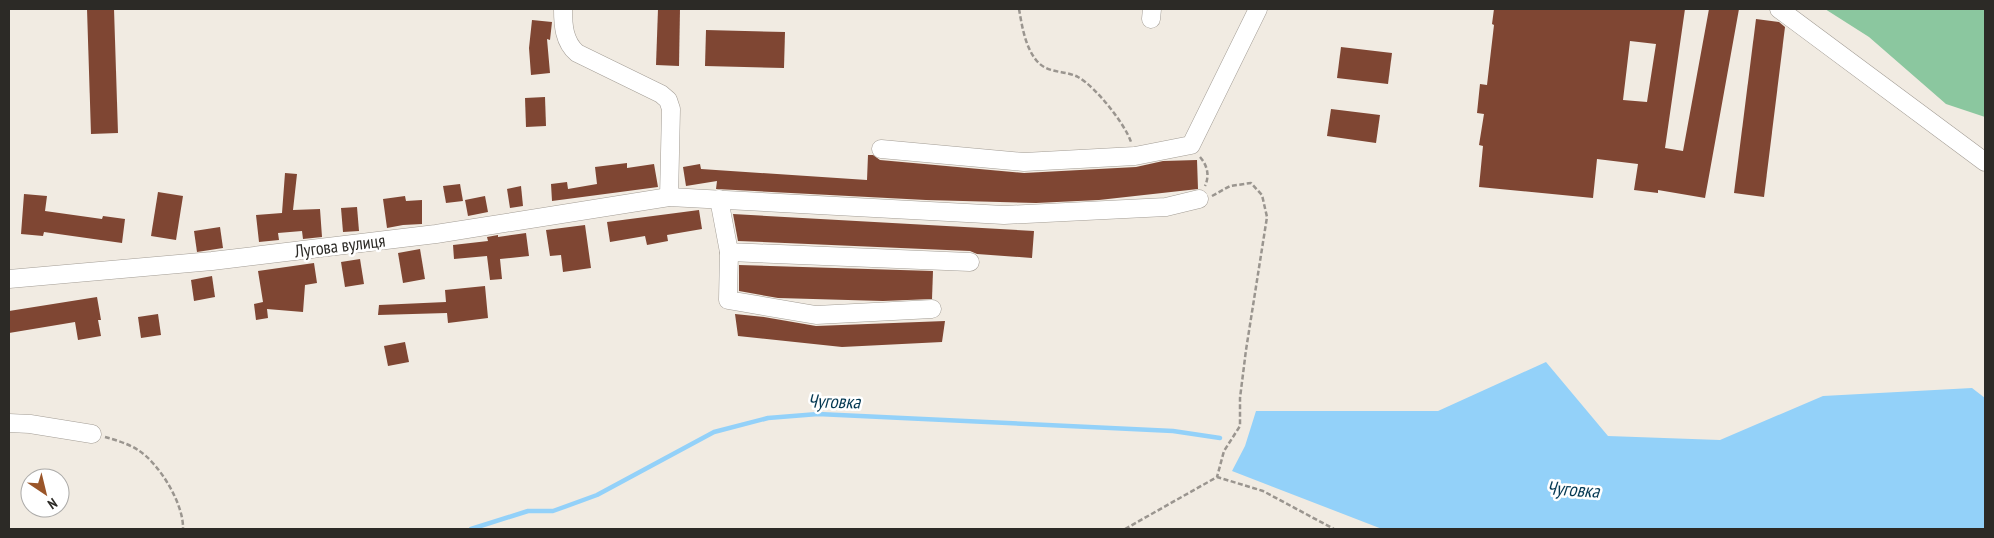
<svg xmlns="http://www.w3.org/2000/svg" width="1994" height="538" font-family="'PT Sans Narrow',sans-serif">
  <rect width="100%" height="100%" fill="#f1ebe2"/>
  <path fill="#8bc79f" d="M1825 9H1985V117L1946 104 1869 37Z"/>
  <path fill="#93d1f9" d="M1546 362 1608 436 1720 440 1823 396 1972 388 1985 398V529H1382L1232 471 1245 446 1256 411H1438Z"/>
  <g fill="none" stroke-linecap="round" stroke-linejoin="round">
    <path stroke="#93d1f9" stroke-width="4.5" d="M471 529 528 511H553L597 495 714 432 768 418 818 414 1173 431 1220 438"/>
  </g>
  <g fill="#7f4633" fill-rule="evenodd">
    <path d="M87 9H114L118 133 91 134Z"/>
    <path d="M658 9H680L679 66 656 65Z"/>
    <path d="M1494 9H1685L1665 148 1683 151 1709 9H1739L1705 198 1658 190V193L1634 190 1638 164 1597 159 1593 198 1479 187 1483 146 1479 145 1484 114 1477 113 1480 84 1487 85 1494 25 1492 24ZM1630 41 1656 44 1647 102 1623 100Z"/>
    <path d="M1756 19 1779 22 1785 27 1764 197 1734 193Z"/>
    <path d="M532 20 552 22 550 40 547 39 550 73 531 75 529 48Z"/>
    <path d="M706 30 785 32 784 68 705 66Z"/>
    <path d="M1341 47 1392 53 1388 84 1337 78Z"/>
    <path d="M545 97 546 126 526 127 525 98Z"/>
    <path d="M1331 109 1380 115 1376 143 1327 136Z"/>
    <path d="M868 155H873L880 160 1024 173 1136 167 1163 161 1197 160 1198 189 1099 200 1036 203 926 200 716 189 717 181 686 186 683 167 700 164 701 169 867 180Z"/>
    <path d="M627 163V168L654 164 658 187 552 201 551 184 567 182 568 189 597 184 595 167Z"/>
    <path d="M285 173 297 174 293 210 320 209 322 237 303 239 302 231 278 233 279 240 259 242 256 215 282 213Z"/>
    <path d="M460 184 463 201 446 203 443 186Z"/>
    <path d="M521 186 523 206 510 208 507 189Z"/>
    <path d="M158 192 183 196 176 240 151 236Z"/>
    <path d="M24 194 47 196 45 211 102 219 103 216 125 219 122 243 44 232 43 236 21 234Z"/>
    <path d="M405 196 406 201 422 200V224L403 225 387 228 383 199Z"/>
    <path d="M485 196 488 212 468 216 465 200Z"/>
    <path d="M357 207 359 231 343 232 341 208Z"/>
    <path d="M699 210 702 229 667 235 668 241 647 245 645 236 610 242 607 222Z"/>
    <path d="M733 214 1034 231 1032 258 977 254 970 251 738 241Z"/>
    <path d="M585 225 591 268 563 272 561 255 550 256 546 230Z"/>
    <path d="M220 227 223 248 197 252 194 231Z"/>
    <path d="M526 233 529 256 500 259 502 279 490 280 487 256 454 259 453 245 488 241 487 237 498 235V237Z"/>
    <path d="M420 249 425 279 403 283 398 253Z"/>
    <path d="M360 259 364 284 345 287 341 262Z"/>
    <path d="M314 263 317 283 305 285 303 312 267 309 268 318 256 320 254 304 263 302 258 271Z"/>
    <path d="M739 265 933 271 932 299 883 301 778 298 739 291Z"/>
    <path d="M212 276 215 297 194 301 191 280Z"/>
    <path d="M485 286 488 318 448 323 447 313 378 315 379 305 446 302 445 290Z"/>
    <path d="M97 297 101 320H98L101 336 78 340 75 322 9 333V311Z"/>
    <path d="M158 314 161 335 141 338 138 317Z"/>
    <path d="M735 314 764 317 816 326 945 321 942 342 842 347 738 336Z"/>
    <path d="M405 342 409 362 388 366 384 346Z"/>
  </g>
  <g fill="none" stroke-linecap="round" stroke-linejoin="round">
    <defs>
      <g id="minor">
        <path d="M563 9C563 25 564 42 577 53L661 94 668 100 671 109 669 197"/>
        <path d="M1779 9 1985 162"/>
        <path d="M1151 19 1152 9"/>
        <path d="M881 149 1024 162 1135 156 1191 145 1258 9"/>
        <path d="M719 199 729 252 970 262"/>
        <path d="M729 252 728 300 816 315 932 309"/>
        <path d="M9 279 212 261 436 234 669 197 1004 215 1166 207 1199 199"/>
        <path d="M9 423 30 424 92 434"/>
      </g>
    </defs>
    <use href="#minor" stroke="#a39d95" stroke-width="19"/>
    <g stroke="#9a958f" stroke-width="2.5" stroke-dasharray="5 2.5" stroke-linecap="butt">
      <path d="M1019 9C1022 26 1025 46 1036 60 1047 74 1064 70 1078 77 1096 87 1125 124 1131 142"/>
      <path d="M1200 157C1207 165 1210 175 1205 186"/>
      <path d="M1212 196 1230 186 1251 183 1262 195 1267 217 1246 350 1240 398V426L1224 451 1217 477"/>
      <path d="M105 437C116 440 129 444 138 450 159 463 184 504 183 529"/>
      <path d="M1125 529 1217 477 1263 491 1334 529"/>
    </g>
    <use href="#minor" stroke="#fff" stroke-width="18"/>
  </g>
  <g text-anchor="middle" stroke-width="5" stroke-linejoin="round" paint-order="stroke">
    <g font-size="18" fill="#2c2a26" stroke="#fff">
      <text transform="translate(340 246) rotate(-7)" y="6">Лугова вулиця</text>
    </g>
    <g font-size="19" font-style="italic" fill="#053953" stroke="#fff">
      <text transform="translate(834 401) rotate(1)" y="7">Чуговка</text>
      <text transform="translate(1573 489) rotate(4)" y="7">Чуговка</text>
    </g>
  </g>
  <rect width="1994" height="538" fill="none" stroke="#2c2a26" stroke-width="20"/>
  <g transform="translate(45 493) rotate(145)"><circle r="24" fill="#ffffff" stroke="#abaaa8"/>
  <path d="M0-4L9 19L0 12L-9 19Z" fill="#9a5529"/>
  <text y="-8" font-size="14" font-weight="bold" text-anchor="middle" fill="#2c2a26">N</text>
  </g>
</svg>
